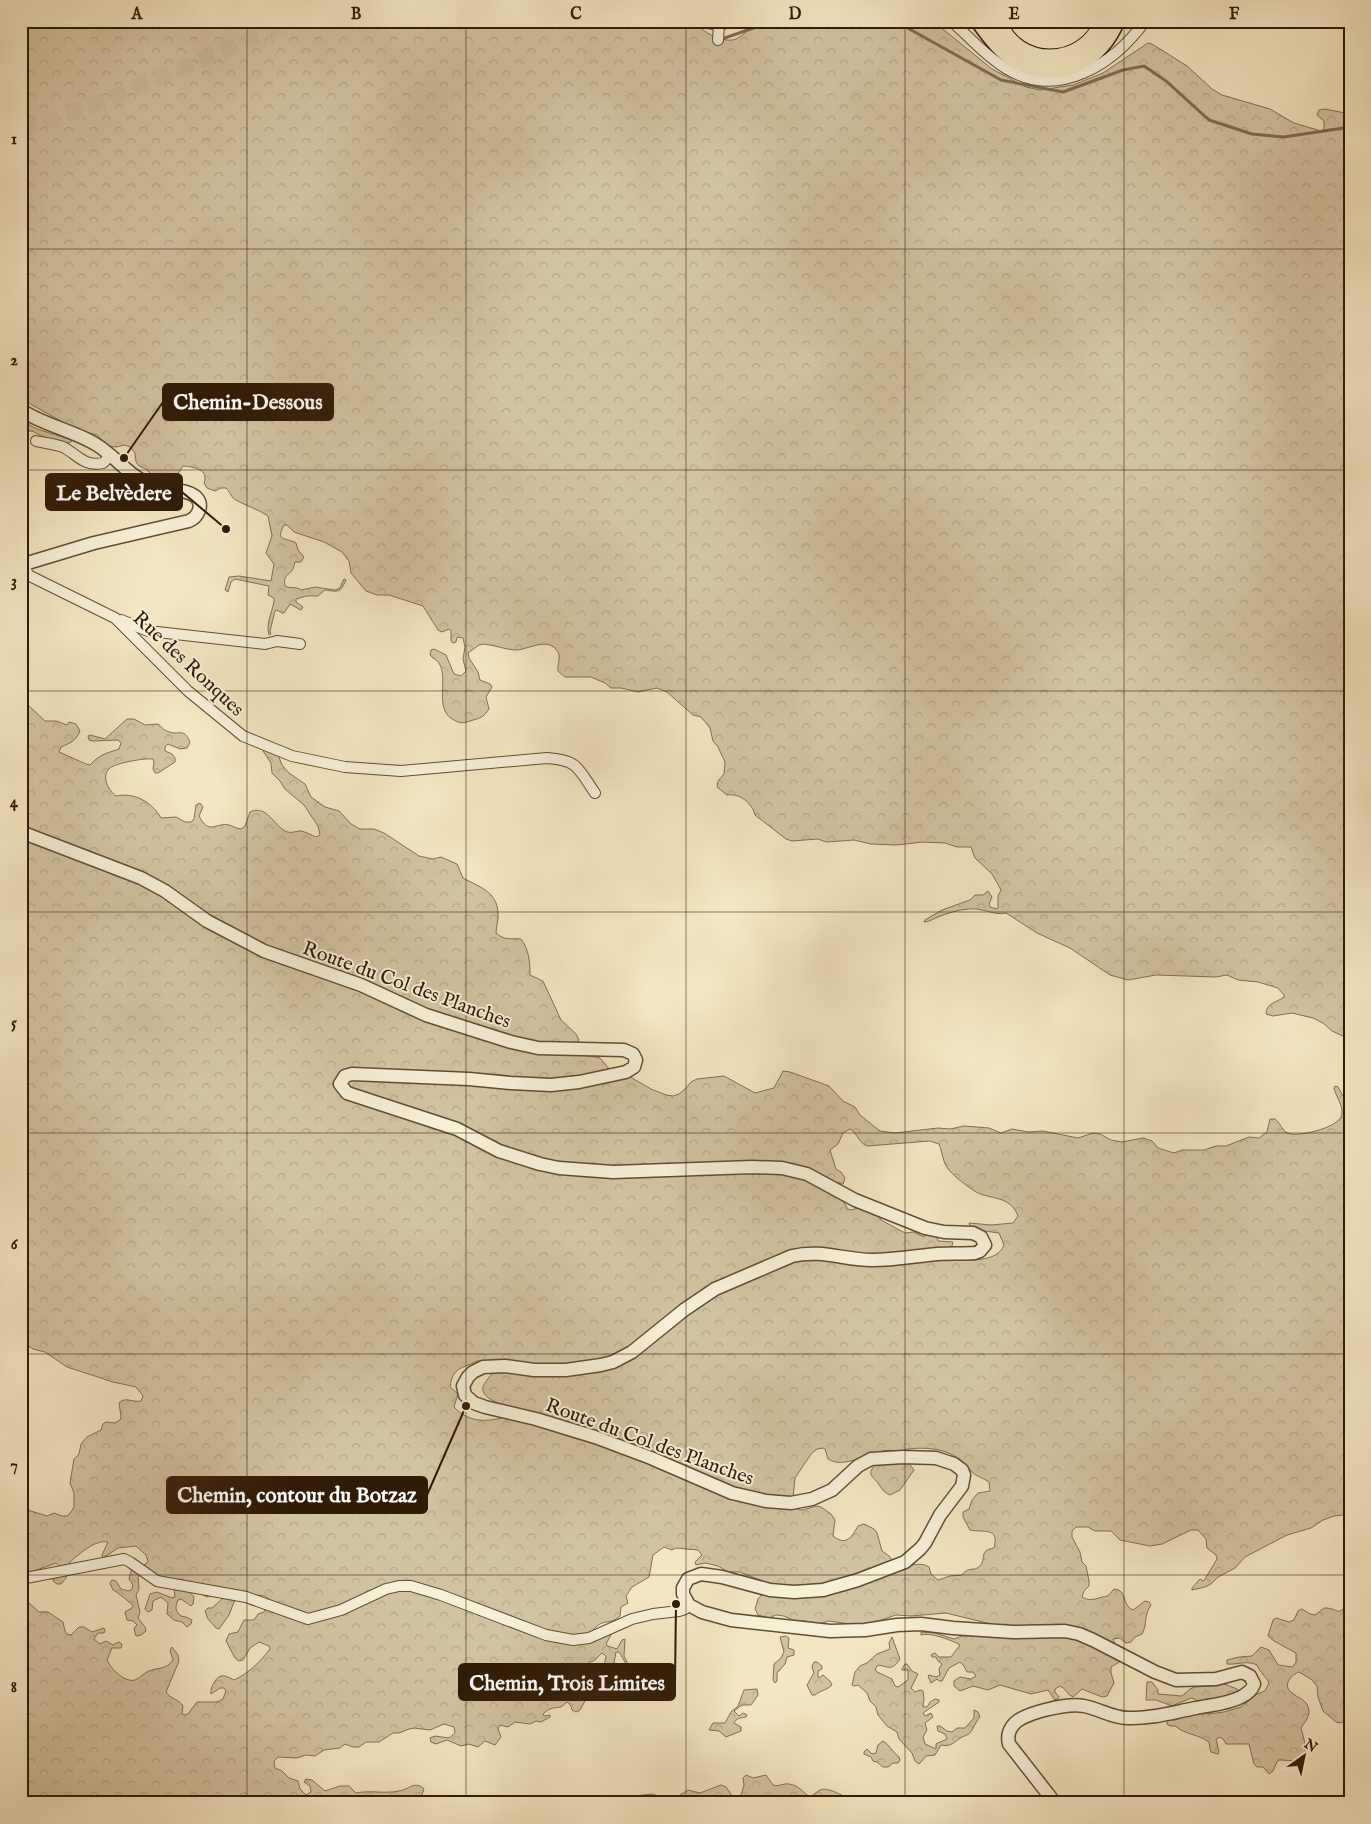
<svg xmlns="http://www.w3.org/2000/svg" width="1371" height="1824" font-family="'IM FELL English',serif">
  <defs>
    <pattern id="forest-crowns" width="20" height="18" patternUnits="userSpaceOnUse" patternTransform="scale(1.25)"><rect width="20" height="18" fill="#d2c3a0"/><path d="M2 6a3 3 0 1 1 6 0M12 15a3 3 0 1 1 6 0" fill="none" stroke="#b5a788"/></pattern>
  </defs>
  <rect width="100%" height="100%" fill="#f3e6c0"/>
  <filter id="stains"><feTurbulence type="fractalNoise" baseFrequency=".004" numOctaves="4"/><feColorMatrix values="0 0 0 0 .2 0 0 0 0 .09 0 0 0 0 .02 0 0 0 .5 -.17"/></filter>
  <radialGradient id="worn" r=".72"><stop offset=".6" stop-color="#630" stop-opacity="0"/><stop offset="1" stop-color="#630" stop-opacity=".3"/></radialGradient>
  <g fill="url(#forest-crowns)" stroke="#826f52" fill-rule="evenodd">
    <path d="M21 21H695C701 32 724 44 736 39 744 35 751 27 757 21H933L992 69 1026 87 1040 90 1073 85 1103 73 1148 43 1152 44 1187 66 1212 89 1222 95 1270 109 1294 123 1321 131 1324 129V121L1317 115 1319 110 1325 109 1345 113 1349 109 1350 98V1043L1343 1036 1332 1031 1323 1023 1313 1018 1292 1013 1273 1016 1266 1014C1266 1003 1276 1003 1284 997V995L1278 988 1258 982 1238 980 1227 975 1216 977 1156 975 1128 980 1110 975 1070 948 1037 933 1006 913C994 916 982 907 968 909 958 910 948 913 938 917 933 919 929 922 924 922L925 920 942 910 970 900 975 895H983L988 891 992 897 989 904 990 907 997 909 998 908V896L1001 890 1000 888 992 874 975 858 971 847H957L945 843 923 842 896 845 871 844 854 840 826 842 818 839 792 841 786 839 755 815C752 803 740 793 727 795L717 787 718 781 724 774 725 762 718 747 713 741 710 728 701 717 693 715 667 692 657 688 638 692 621 688H611L605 683 591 677H565L558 671C557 665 561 657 558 652 548 635 527 651 514 650 504 649 494 645 483 644L479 645 468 653 469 658 478 672 480 680 490 684 492 687 486 697 489 709C483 718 480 718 470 721 462 724 459 723 452 719 434 707 449 679 439 663 437 660 432 658 430 655L431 650 434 649 446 655 454 674 461 676 466 671 463 659 465 647 463 638 457 637 456 642 453 643 451 641V631L449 629 442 632 438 630 423 606 389 595H377L366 591 351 573 349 561 342 552 324 542 294 532 287 525H284C275 542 285 537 296 543L298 550 304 557 301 562H295C294 564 294 567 293 569 288 577 283 574 285 586 290 589 296 586 301 590L315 587 335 590 340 588 344 579 346 580C340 593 339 592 325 590L318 596H306L296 599V602L303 607 301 610 290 604 284 613H282L277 610 275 611 270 631 271 634 269 635C265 622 275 607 274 598L268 595 269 586 235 579 231 582 228 592 225 590 229 577 239 576 271 581 274 564 266 553 272 536 268 516C258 509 246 506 236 500 231 498 230 491 226 488H221L215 491 207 488 204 483C209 469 194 467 183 466L175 478 168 473 162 476H153L146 469 139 466 136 462 135 453 130 447 125 445 116 447 107 446 97 435 77 430 32 405 21 397Z"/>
    <path d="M21 420C26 422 30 426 35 428 43 432 67 437 72 441L69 443 48 439 32 431 21 432Z"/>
    <path d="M21 696 27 704 45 721H56L67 725 69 722 76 724 80 731C76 741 70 743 61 747L59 752 86 764 90 765C100 754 105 754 119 749L121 743 118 740 93 741 89 740 88 736 90 735 105 739 127 719H134L145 725 158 724C161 726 163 730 167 731 179 737 183 726 190 742L187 748 180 749 168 744 165 747V751L172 754 175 758V762L158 773H155L153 769 154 762 153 759C144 758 116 763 110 768 100 776 109 791 116 796 134 792 152 802 161 818L176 817 185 822H191L194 819 196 805 200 803 203 807 199 816C209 836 216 822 229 825 234 826 236 829 241 829L245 826 250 812C266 804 274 825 285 831 291 834 295 831 301 831 306 832 311 835 316 837L320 835 318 826 304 805 285 789 280 781 272 773 271 763 263 751 265 750 278 755 282 765 289 773 305 784 311 797 325 807 339 811 351 824 360 829H374L384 833 419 856 433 859 441 857 457 864 463 878C479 887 497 891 498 913 499 920 496 926 496 933 505 941 510 938 521 939 529 950 530 961 530 975L543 981 561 1020 576 1034 579 1040C573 1058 588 1055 600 1058L612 1072 625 1074 651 1089 666 1095 673 1096 679 1094 685 1089 691 1082 697 1079 724 1076 755 1093 774 1088 783 1071 790 1072 829 1086 843 1101 855 1107 860 1115 880 1131 895 1133 938 1128 950 1129 964 1126 989 1128 1001 1133 1012 1129 1028 1132 1043 1131 1078 1138 1093 1133 1100 1134 1111 1140 1122 1142 1143 1138 1152 1141 1158 1148 1174 1153 1182 1150H1204L1216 1146H1226L1249 1137 1259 1138 1267 1132 1270 1119H1275C1281 1123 1282 1133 1291 1134 1302 1136 1341 1127 1342 1114 1343 1105 1336 1097 1334 1088L1335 1086 1338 1087 1350 1108V1514L1334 1516 1323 1520 1311 1528 1287 1535 1245 1557 1235 1568 1218 1577 1211 1584 1205 1587 1192 1590V1588L1200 1579 1203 1581 1205 1579 1217 1559 1216 1555 1207 1548 1206 1539 1198 1530H1191L1162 1544 1150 1546 1120 1540 1111 1531H1095L1088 1527H1076L1072 1531V1537L1080 1552 1082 1562 1086 1566 1089 1581V1586L1084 1591 1082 1597C1091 1603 1098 1597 1108 1596L1114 1589C1128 1590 1121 1605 1133 1610L1145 1601 1149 1602 1151 1605C1143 1617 1148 1623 1142 1634L1135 1637 1131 1642 1126 1643 1120 1638 1113 1639 1121 1658V1661L1111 1667V1673L1114 1683 1107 1696 1102 1697 1082 1689 1073 1697C1067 1695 1066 1688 1060 1686L1055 1689V1692L1059 1697 1057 1700 1054 1699 1048 1690 1031 1694 1000 1685 988 1690 973 1686 960 1691 954 1686V1681L960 1677 971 1679 976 1676 973 1672H967L964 1666 960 1662 949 1668 942 1681H939L937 1679 931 1683 928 1676 929 1675 936 1677 940 1675 939 1669 942 1664 938 1661 936 1657H932L931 1655 935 1653 939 1657H951L960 1645C952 1640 929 1632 921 1635V1632L935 1633 954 1639 962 1636 988 1635 991 1624 946 1613 911 1616 896 1615 875 1622 857 1625 829 1621 819 1624H813L806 1621 793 1620 784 1616 776 1615 769 1618 758 1615 755 1609 758 1599 764 1592 765 1584 762 1581 740 1572H728L718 1566 705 1563 696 1565 695 1562 702 1555 698 1550 676 1548 672 1550 664 1547 653 1555 649 1577 632 1587 626 1596 628 1603 621 1607 620 1616C611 1626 601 1617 592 1632L613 1631 606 1644 608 1646 617 1649 622 1640 625 1639 624 1656 634 1676 644 1680 652 1677 658 1683 652 1691C634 1690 628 1664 619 1652H616L614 1663C606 1665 603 1669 600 1677L596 1678V1675L605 1662 606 1656 602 1653 595 1660 588 1663 583 1680 577 1688 582 1697 586 1699 580 1710 576 1712 572 1710 571 1706 567 1702 561 1707C553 1708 549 1708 543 1714L544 1716 550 1715V1717L541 1722 536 1721 530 1724 515 1722 508 1727 500 1725 498 1729 501 1737 495 1745 485 1741 478 1747 469 1744 461 1746 447 1740 436 1744 431 1742 430 1738 435 1736 449 1738 455 1733 454 1727 444 1724 430 1730 414 1728 409 1729 399 1733H393L379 1742H366L359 1747H353L345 1744 340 1748 324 1750 315 1756 306 1755 297 1758 278 1757 274 1761 275 1768 282 1771 289 1778 298 1781 300 1789 306 1795 311 1792 310 1786 304 1782 306 1779 312 1780 325 1791 340 1786H349L356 1793C370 1790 385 1794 399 1791 408 1790 415 1780 424 1789L419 1803H21V1606L28 1602 39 1612H48L63 1622 65 1631 67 1634 71 1635 79 1627H84L92 1632 104 1628 105 1631 104 1633H98L94 1639 100 1644 106 1641 113 1645 119 1642 122 1644 121 1648H112L107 1660C111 1669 125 1683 135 1680 140 1678 144 1673 149 1671 159 1667 166 1670 173 1660L170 1650 172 1647 178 1655 179 1661 166 1692C170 1699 179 1699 183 1706L182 1713 184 1715 188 1714 197 1702H217L223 1699 226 1691 224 1688H220L211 1694C210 1688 215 1678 221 1676 225 1675 230 1678 234 1680 248 1674 261 1661 270 1649L269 1646 259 1642 250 1648 243 1660 239 1661 235 1658 226 1641 229 1634 238 1632 244 1620H254L258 1614 264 1612 270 1600 265 1596 242 1593 234 1602 229 1615 219 1629 216 1628 208 1619 205 1611 208 1608H212L223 1598 224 1590 207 1597 203 1595 200 1586 188 1590 194 1597 193 1604 191 1606 181 1599 178 1600C175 1607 175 1611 181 1616L186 1617 192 1620 191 1624 187 1627 182 1622 174 1620 167 1614 168 1603 161 1597 153 1601 152 1610 148 1612 145 1609 150 1594 157 1592 172 1598 175 1597 174 1587 152 1584 151 1577 143 1572 138 1577 139 1589 136 1595 140 1612 138 1618 145 1627 146 1631 141 1635 136 1636 134 1628 137 1625 133 1621 127 1620 125 1612 132 1608 133 1606C131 1603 116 1591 113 1590L110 1583 112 1580 116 1581 121 1589 129 1591 132 1589 133 1585 129 1579 131 1571 146 1564 148 1561 146 1555 136 1546 118 1548 103 1558 102 1555 108 1542C96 1539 79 1554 70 1562L66 1578 61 1584H57L53 1581V1578L61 1568 56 1563 31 1572 24 1569 25 1561 21 1559V1508L47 1516 54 1513 62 1516H67L71 1512 74 1507V1493L70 1483 74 1459 79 1454 81 1444 87 1437 101 1430 103 1424 106 1422 115 1423 120 1420 121 1417 119 1403C125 1396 133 1403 141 1401L143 1396 136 1387 113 1382 67 1367 45 1352 33 1349 21 1341ZM850 1129C858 1134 858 1142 867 1146L930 1141 939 1144C943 1153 942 1162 949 1170 956 1178 967 1186 976 1192 991 1200 1010 1195 1018 1216L1013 1223 991 1225 969 1223 970 1226 977 1230 999 1233 1004 1245C998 1263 965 1261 949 1258L944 1249 952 1246 953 1242 938 1241 936 1235 927 1232 924 1237 914 1232 905 1233 881 1220 875 1210 861 1207 851 1210 848 1209 843 1201 832 1189 838 1182 843 1184 845 1178 841 1172 836 1169 830 1150 838 1144 843 1133ZM477 1361 487 1362 500 1371C490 1374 490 1376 485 1383 476 1396 497 1402 506 1407V1413L502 1418C484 1422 468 1422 454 1407L458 1394 450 1387C453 1366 462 1369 477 1361ZM823 1448 825 1449 828 1459C848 1472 880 1443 898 1452L886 1462 875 1465C867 1474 872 1476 878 1483 882 1489 883 1492 890 1495L900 1490 914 1470 908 1462 903 1450C923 1446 949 1448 964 1463 967 1465 969 1469 972 1472 977 1477 984 1478 989 1482L990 1491 978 1493 972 1500 969 1509 963 1512V1517L970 1530C982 1533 1000 1526 994 1548 978 1551 987 1558 980 1566 974 1572 968 1566 962 1575L950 1576 938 1580 931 1574 929 1567C920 1561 909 1566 899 1570L889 1556 882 1551 877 1533 874 1529 864 1524 858 1526C852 1536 847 1547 833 1536L835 1520 831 1514 821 1507 816 1506 803 1510H799L796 1508 793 1498 795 1478 811 1454 817 1449Z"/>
    <path d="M1350 1603V1719L1340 1723 1336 1722 1323 1711 1318 1697 1317 1686 1311 1679 1299 1672C1292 1674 1282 1685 1291 1692 1298 1699 1308 1699 1309 1711 1309 1718 1304 1723 1301 1728 1304 1740 1309 1751 1301 1761L1279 1760 1277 1762 1273 1771 1269 1774 1263 1767H1257L1254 1764 1249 1744H1226L1224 1740 1220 1737 1216 1739 1219 1752 1218 1754 1211 1752 1210 1749 1209 1742C1198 1734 1186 1735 1175 1726H1170L1167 1724V1721C1171 1719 1174 1721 1179 1719 1186 1716 1192 1708 1197 1703L1195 1699 1191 1698 1172 1706 1156 1700H1146L1147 1682H1152L1158 1690V1694L1182 1696 1190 1689 1195 1687 1212 1686 1222 1683 1237 1689 1238 1692 1215 1699H1205L1204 1707 1208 1714 1224 1712 1241 1707 1257 1694 1265 1691 1269 1683C1266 1676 1260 1673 1257 1665 1248 1660 1237 1665 1227 1664V1660L1239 1657 1252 1656 1261 1647 1269 1650 1278 1665 1292 1667 1296 1663V1653L1274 1641 1268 1636 1273 1620 1276 1618 1289 1622 1294 1620 1298 1611 1302 1609 1310 1614 1315 1615 1324 1608C1341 1608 1334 1618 1350 1603Z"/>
    <path d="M786 1636 789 1638 788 1648 794 1650V1655L787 1657 785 1664 777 1673V1681L775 1683 773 1680 774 1664 781 1658 784 1652 780 1637Z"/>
    <path d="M892 1637 900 1659C892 1671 889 1667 878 1665L875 1669 877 1672 892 1679 895 1686 898 1687 908 1680V1670H902V1669L905 1664H907L912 1671 918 1674 911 1688 915 1692 920 1690 923 1691 924 1699 923 1707H927L930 1702 935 1699 939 1700V1702L923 1713 925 1716 931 1713 933 1717 925 1723 927 1730 923 1737 925 1744 936 1749V1744L947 1739 945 1734 938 1731 937 1726H940L947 1731 952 1732 957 1728H965L974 1718V1710L978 1712 980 1717C976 1721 975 1725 972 1730 969 1735 967 1735 962 1737 953 1742 953 1747 941 1745L935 1755 926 1756 919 1764 915 1761 912 1753 899 1739 897 1732 887 1726 878 1715 876 1707 870 1701 867 1693 858 1685 854 1686 852 1685 855 1672 860 1666 867 1663 877 1654 890 1649 889 1643Z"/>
    <path d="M814 1662H817L822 1666V1669L818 1671V1676L819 1678 823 1675 830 1681 832 1685C828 1690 820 1690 815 1695H812L807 1685 814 1673 812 1667Z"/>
    <path d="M757 1689 758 1695 751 1705H742L734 1711 739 1716 743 1713 747 1715 746 1717C741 1718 736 1718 734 1723L741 1727V1731L726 1737 719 1731 709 1730 713 1723H725L731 1712 738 1706 744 1690Z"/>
    <path d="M883 1741C890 1745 892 1752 899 1757L900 1760 898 1763H893L888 1767H883L877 1762 873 1761 871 1757 864 1754V1752L867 1749 872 1754 876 1753 878 1745Z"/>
    <path d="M746 1775 753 1778 766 1775 773 1785C779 1787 783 1783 789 1784 799 1785 803 1793 810 1797 814 1795 816 1792 820 1790 828 1786 847 1798 854 1802L862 1799 867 1803H753L752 1801 746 1800 741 1795 744 1785 743 1778Z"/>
    <path d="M721 1785 726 1787 737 1803H599L605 1799 621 1800 633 1796 652 1794 672 1800 688 1790 700 1793Z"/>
  </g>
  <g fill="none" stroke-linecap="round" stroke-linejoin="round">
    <g stroke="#7e6b4f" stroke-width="3">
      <path d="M895 21 1001 80 1063 92 1123 70 1144 66 1166 81 1209 120 1252 134 1284 137 1350 127"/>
      <path d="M719 40 774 21"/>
    </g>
    <path stroke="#ccbd9b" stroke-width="16" stroke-dasharray="16 8" stroke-linecap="butt" d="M21 131 91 106 292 21"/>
    <defs>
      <g id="minor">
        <path d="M697 21 719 25 736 21"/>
        <path d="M951 21C970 37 985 56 1007 69 1059 100 1114 64 1145 21"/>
        <path d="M718 40 719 25"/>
        <path d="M36 441C44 443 55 444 63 447 78 455 84 467 103 463L111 455"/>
        <path d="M24 564 28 575 115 618 188 691 243 736 292 756 345 767 401 771 547 758C579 760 578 769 595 793"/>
        <path d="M121 620 148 631 265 644 277 641 300 644"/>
        <path d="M21 1579 124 1559 130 1562 157 1581 246 1597 308 1619 341 1610 386 1589 399 1586H411L441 1595 546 1635 573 1640 589 1638 632 1619 653 1614 679 1611 685 1609 689 1605"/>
        <path d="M1166 1803 1187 1801 1208 1803"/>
      </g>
      <g id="tertiary">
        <path d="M21 410C45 426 73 430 97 445 116 457 130 477 152 486 164 492 185 487 196 497 204 505 198 517 189 521L94 543 21 565"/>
        <path d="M21 832 141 878 165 891 207 921 264 951 361 985 426 1015 511 1042 538 1048 624 1050 633 1054 636 1060 634 1067 626 1072 579 1082 551 1085 511 1083 469 1079 352 1074 345 1076 340 1084 347 1093 457 1129 499 1151 540 1164 559 1168 613 1172 752 1167 782 1168 807 1174 855 1200 925 1228 944 1232 973 1233 981 1237 985 1245 980 1251 975 1253C962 1254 950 1253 937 1254 915 1256 894 1260 872 1260 844 1260 822 1249 792 1256L715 1289 684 1310 632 1352 613 1362 601 1365 566 1370H534L505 1366 483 1367 473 1372 468 1377 463 1386 465 1395 474 1403 485 1407 536 1419 595 1437 651 1458 732 1493 766 1501 791 1503 812 1499 832 1490 858 1466 871 1459 903 1457 936 1458 954 1464 962 1470 964 1475 962 1486 940 1515 925 1543 920 1549 905 1562 858 1580 823 1590 794 1592 770 1590 722 1577 701 1574 688 1579 683 1588V1594L689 1605 702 1612 731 1620 830 1631 865 1630 897 1625 921 1624 953 1628 1013 1632 1065 1631 1079 1634 1093 1640 1155 1672 1176 1680 1216 1679 1242 1672 1250 1676 1254 1684C1252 1690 1247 1694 1241 1697 1228 1704 1211 1705 1196 1708 1174 1712 1151 1719 1128 1718 1112 1718 1100 1709 1084 1706 1068 1703 1027 1712 1015 1723 1009 1729 1007 1736 1009 1744L1055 1803"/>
      </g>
      <path id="trunk" d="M979 21C991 38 1004 55 1023 64 1060 82 1102 58 1116 21"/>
      <path id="motorway" d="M997 21C1015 71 1085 71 1104 21"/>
    </defs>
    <use href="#minor" stroke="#624e34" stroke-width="12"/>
    <use href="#tertiary" stroke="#624e34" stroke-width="15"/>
    <use href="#trunk" stroke="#311b05" stroke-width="19"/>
    <use href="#motorway" stroke="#311b05" stroke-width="20"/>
    <use href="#minor" stroke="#f7efd6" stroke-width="10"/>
    <use href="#tertiary" stroke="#f7efd6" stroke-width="12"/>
    <use href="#trunk" stroke="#f3e6c0" stroke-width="16"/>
    <use href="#motorway" stroke="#f3e6c0" stroke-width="18"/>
  </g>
  <path fill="none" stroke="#311b05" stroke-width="1" stroke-opacity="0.55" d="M247 21V1803M466 21V1803M686 21V1803M905 21V1803M1124 21V1803M21 249H1350M21 470H1350M21 691H1350M21 912H1350M21 1133H1350M21 1354H1350M21 1575H1350"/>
  <g text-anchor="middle" stroke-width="4" stroke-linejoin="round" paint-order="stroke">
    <g font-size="20" fill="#311b05" stroke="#f7efd6">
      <text transform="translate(189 663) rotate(43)" y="7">Rue des Ronques</text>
      <text transform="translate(407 984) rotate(20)" y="7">Route du Col des Planches</text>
      <text transform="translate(650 1441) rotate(20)" y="7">Route du Col des Planches</text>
    </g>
  </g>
  <path fill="none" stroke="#311b05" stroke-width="2" d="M124 458L163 402M226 529L182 492M466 1406L427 1495M676 1604L675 1682"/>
  <g fill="#311b05" stroke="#f7efd6" stroke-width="2">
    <circle cx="124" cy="458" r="5"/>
    <circle cx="226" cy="529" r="5"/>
    <circle cx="466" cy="1406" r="5"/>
    <circle cx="676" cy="1604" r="5"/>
  </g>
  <g fill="#311b05" stroke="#311b05" stroke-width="2">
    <rect x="163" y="384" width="170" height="36" rx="5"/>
    <rect x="46" y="474" width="136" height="36" rx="5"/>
    <rect x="167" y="1477" width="260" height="36" rx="5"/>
    <rect x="459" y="1664" width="216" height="36" rx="5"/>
  </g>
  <g font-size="21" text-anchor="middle" font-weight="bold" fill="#fff">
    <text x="248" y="409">Chemin-Dessous</text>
    <text x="114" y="500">Le Belvèdere</text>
    <text x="297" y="1502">Chemin, contour du Botzaz</text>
    <text x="567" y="1690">Chemin, Trois Limites</text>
  </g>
  <rect width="1371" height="1824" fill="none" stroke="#f3e6c0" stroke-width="55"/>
  <g transform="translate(1304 1756) rotate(33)" stroke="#f7efd6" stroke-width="4" paint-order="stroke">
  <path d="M0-4L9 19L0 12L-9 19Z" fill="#311b05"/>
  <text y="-8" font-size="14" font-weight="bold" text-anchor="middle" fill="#311b05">N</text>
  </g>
  <rect x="28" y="28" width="1316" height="1768" fill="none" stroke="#311b05" stroke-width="2"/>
  <g font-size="16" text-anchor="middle" font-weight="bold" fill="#311b05">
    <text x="137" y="19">A</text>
    <text x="356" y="19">B</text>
    <text x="576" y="19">C</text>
    <text x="795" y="19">D</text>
    <text x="1014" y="19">E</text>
    <text x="1234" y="19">F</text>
    <text x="14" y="144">1</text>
    <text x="14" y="365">2</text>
    <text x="14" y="586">3</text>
    <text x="14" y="807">4</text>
    <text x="14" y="1028">5</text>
    <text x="14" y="1249">6</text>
    <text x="14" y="1470">7</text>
    <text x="14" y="1692">8</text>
  </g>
  <rect width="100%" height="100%" filter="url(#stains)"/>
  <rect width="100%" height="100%" fill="url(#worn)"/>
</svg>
